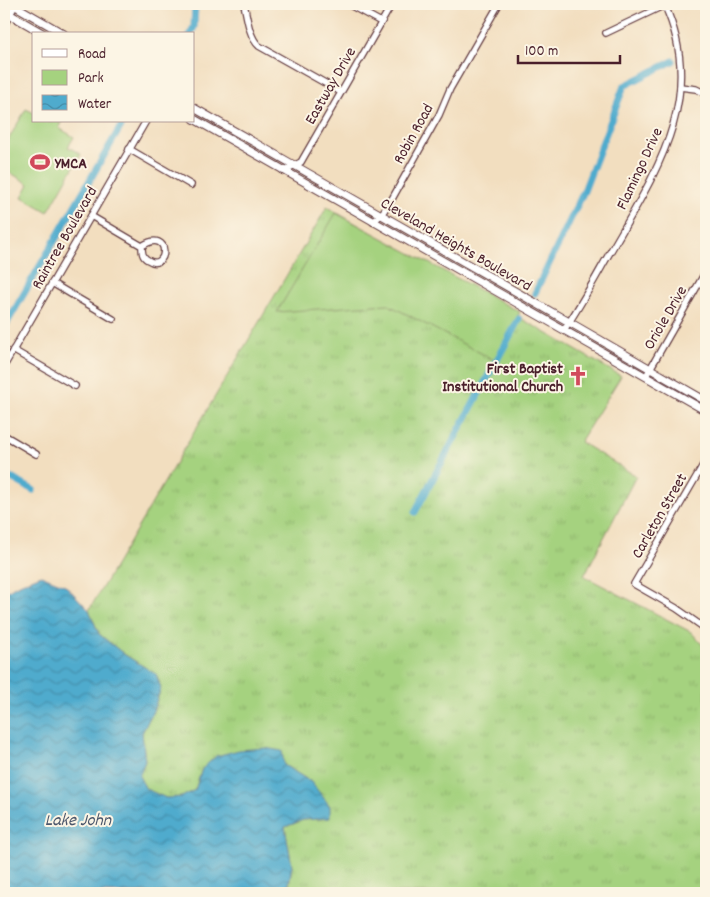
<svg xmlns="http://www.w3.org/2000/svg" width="710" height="897" font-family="Dekko,sans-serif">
  <defs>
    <pattern id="grass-tufts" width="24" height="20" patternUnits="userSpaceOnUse" patternTransform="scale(1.25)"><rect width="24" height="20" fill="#a5d27f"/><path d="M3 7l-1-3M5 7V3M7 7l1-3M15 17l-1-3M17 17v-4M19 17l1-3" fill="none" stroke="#90b46e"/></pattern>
    <pattern id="water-waves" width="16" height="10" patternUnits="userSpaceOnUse" patternTransform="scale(1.25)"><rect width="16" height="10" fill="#4fabcd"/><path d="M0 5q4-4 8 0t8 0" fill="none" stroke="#448ba7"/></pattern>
  </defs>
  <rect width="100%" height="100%" fill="#fcf5e5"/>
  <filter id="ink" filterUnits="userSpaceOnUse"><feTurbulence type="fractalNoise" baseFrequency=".02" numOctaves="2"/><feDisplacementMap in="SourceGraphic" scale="10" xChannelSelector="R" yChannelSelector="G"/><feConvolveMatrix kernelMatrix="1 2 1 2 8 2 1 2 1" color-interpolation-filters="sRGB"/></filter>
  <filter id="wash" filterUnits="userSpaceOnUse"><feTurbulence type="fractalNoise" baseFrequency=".0096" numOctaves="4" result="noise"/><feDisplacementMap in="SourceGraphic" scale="20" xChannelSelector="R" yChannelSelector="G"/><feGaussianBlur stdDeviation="1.12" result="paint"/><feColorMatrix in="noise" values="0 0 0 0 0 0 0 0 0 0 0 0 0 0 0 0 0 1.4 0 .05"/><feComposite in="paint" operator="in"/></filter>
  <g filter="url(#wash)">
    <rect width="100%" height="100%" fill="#f2debf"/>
    <path fill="url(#grass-tufts)" stroke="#787855" d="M327 207 621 376 580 442 636 476 584 576 691 632 706 649V893H288L292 866 285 827 303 820 329 818 311 782 284 765 202 769 195 790 182 797 166 798 146 789 139 777 145 761 142 733 153 711 161 688 156 674 125 655 99 634 89 610Z"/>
    <g fill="#a5d27f" stroke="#787855">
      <path d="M26 109 34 113V121H62L59 128 74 137 68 147 81 154 48 212 22 197 29 184 4 169V147Z"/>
      <path d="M336 213 520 312 494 360 387 304 277 312Z"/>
    </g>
    <path fill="url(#water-waves)" stroke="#4c657c" d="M41 575 65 585 89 610 99 634 125 655 156 674 161 688 153 711 142 733 145 761 139 776 146 789 166 798 182 797 195 790 202 769 216 756 239 750 265 748 282 751 284 765 311 782 330 806V818L303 820 285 827 292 866 287 893H4V593L15 586Z"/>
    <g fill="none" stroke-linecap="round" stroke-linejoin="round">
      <g stroke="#4fabcd" stroke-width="7">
        <path d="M190 34 194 27 195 4"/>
        <path d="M535 293 584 191 624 86 673 61"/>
        <path d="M4 328 124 121"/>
        <path d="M4 474 33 490"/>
        <path d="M415 512 519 319"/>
      </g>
    </g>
  </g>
  <g filter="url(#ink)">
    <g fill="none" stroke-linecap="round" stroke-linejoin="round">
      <defs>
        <g id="minor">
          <path d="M244 4C247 17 249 37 259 46L341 92"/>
          <path d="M348 4 381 22"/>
          <path d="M4 25 16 4"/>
          <path d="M606 33 667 4"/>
          <path d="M680 87 696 89 706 94"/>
          <path d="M129 149 191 185"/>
          <path d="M283 171 301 162 392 4"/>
          <path d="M91 216 142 246C142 252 142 257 148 260 168 273 172 227 142 246"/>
          <path d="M373 222 381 215 392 199 439 115 450 89 499 4"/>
          <path d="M52 283 113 319"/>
          <path d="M564 330C583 302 599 271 616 242 660 166 706 92 664 4"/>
          <path d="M13 350 75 386"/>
          <path d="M4 366 146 121"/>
          <path d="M646 376 706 271"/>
          <path d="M4 435 36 454"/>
          <path d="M706 460 634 584 676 608 706 629"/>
        </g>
        <g id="tertiary">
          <path d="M12 4 64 34"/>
          <path d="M4 11 44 34"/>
          <path d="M194 108C364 206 536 302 706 401"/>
          <path d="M194 119 706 411"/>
        </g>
      </defs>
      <use href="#minor" stroke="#633c41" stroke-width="8"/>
      <use href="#tertiary" stroke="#633c41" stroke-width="9"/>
      <use href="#minor" stroke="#fff" stroke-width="5.5"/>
      <use href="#tertiary" stroke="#fff" stroke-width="7"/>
    </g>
  </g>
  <defs>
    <symbol id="stadium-bare" viewBox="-9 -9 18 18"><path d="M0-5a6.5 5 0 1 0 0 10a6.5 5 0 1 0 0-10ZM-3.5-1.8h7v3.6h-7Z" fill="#d1495b" stroke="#fcf5e5" stroke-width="2.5" paint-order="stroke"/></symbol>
    <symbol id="church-bare" viewBox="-9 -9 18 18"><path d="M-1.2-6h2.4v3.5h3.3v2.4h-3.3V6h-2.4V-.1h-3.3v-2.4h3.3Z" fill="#d1495b" stroke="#fcf5e5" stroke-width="2.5" paint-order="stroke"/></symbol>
  </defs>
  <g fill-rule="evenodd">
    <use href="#stadium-bare" x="26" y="148" width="28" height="28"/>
    <use href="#church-bare" x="564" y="362" width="28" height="28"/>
  </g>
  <g text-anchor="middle" stroke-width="4" stroke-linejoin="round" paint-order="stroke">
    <g font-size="16" fill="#4a1f2b" stroke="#fcf5e5">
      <text transform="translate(329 85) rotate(-60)" y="6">Eastway Drive</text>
      <text transform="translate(412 133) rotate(-61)" y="6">Robin Road</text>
      <text transform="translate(638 168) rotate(-65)" y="6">Flamingo Drive</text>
      <text transform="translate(63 237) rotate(-60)" y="6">Raintree Boulevard</text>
      <text transform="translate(457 243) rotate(30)" y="6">Cleveland Heights Boulevard</text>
      <text transform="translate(664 317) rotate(-60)" y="6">Oriole Drive</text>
      <text transform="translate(658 515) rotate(-60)" y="6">Carleton Street</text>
    </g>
    <g font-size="16" font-weight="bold" fill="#4a1f2b" stroke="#fcf5e5" text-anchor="start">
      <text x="55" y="168">YMCA</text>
      <text x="563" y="373" text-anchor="end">First Baptist<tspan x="563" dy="18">Institutional Church</tspan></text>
    </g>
    <g font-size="18" font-style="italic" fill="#4c576c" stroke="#fcf5e5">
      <text x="78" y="825">Lake John</text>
    </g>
  </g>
  <rect width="710" height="897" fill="none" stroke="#fcf5e5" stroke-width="20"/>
  <rect x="32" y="32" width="162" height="90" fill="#fcf5e5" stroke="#b59f9b"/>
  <rect x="42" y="49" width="25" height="8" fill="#ffffff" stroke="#b59f9b"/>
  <text x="78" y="58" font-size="15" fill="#4a1f2b">Road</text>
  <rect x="42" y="70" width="25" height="15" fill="#a5d27f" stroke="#b59f9b"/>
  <text x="78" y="82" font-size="15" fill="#4a1f2b">Park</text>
  <rect x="42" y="95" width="25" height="15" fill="url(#water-waves)" stroke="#b59f9b"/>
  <text x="78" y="108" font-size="15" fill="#4a1f2b">Water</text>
  <path d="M518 55v8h102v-8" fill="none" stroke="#4a1f2b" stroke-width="2.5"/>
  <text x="525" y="55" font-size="15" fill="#4a1f2b" stroke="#fcf5e5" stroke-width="4" paint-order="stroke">100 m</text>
</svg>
